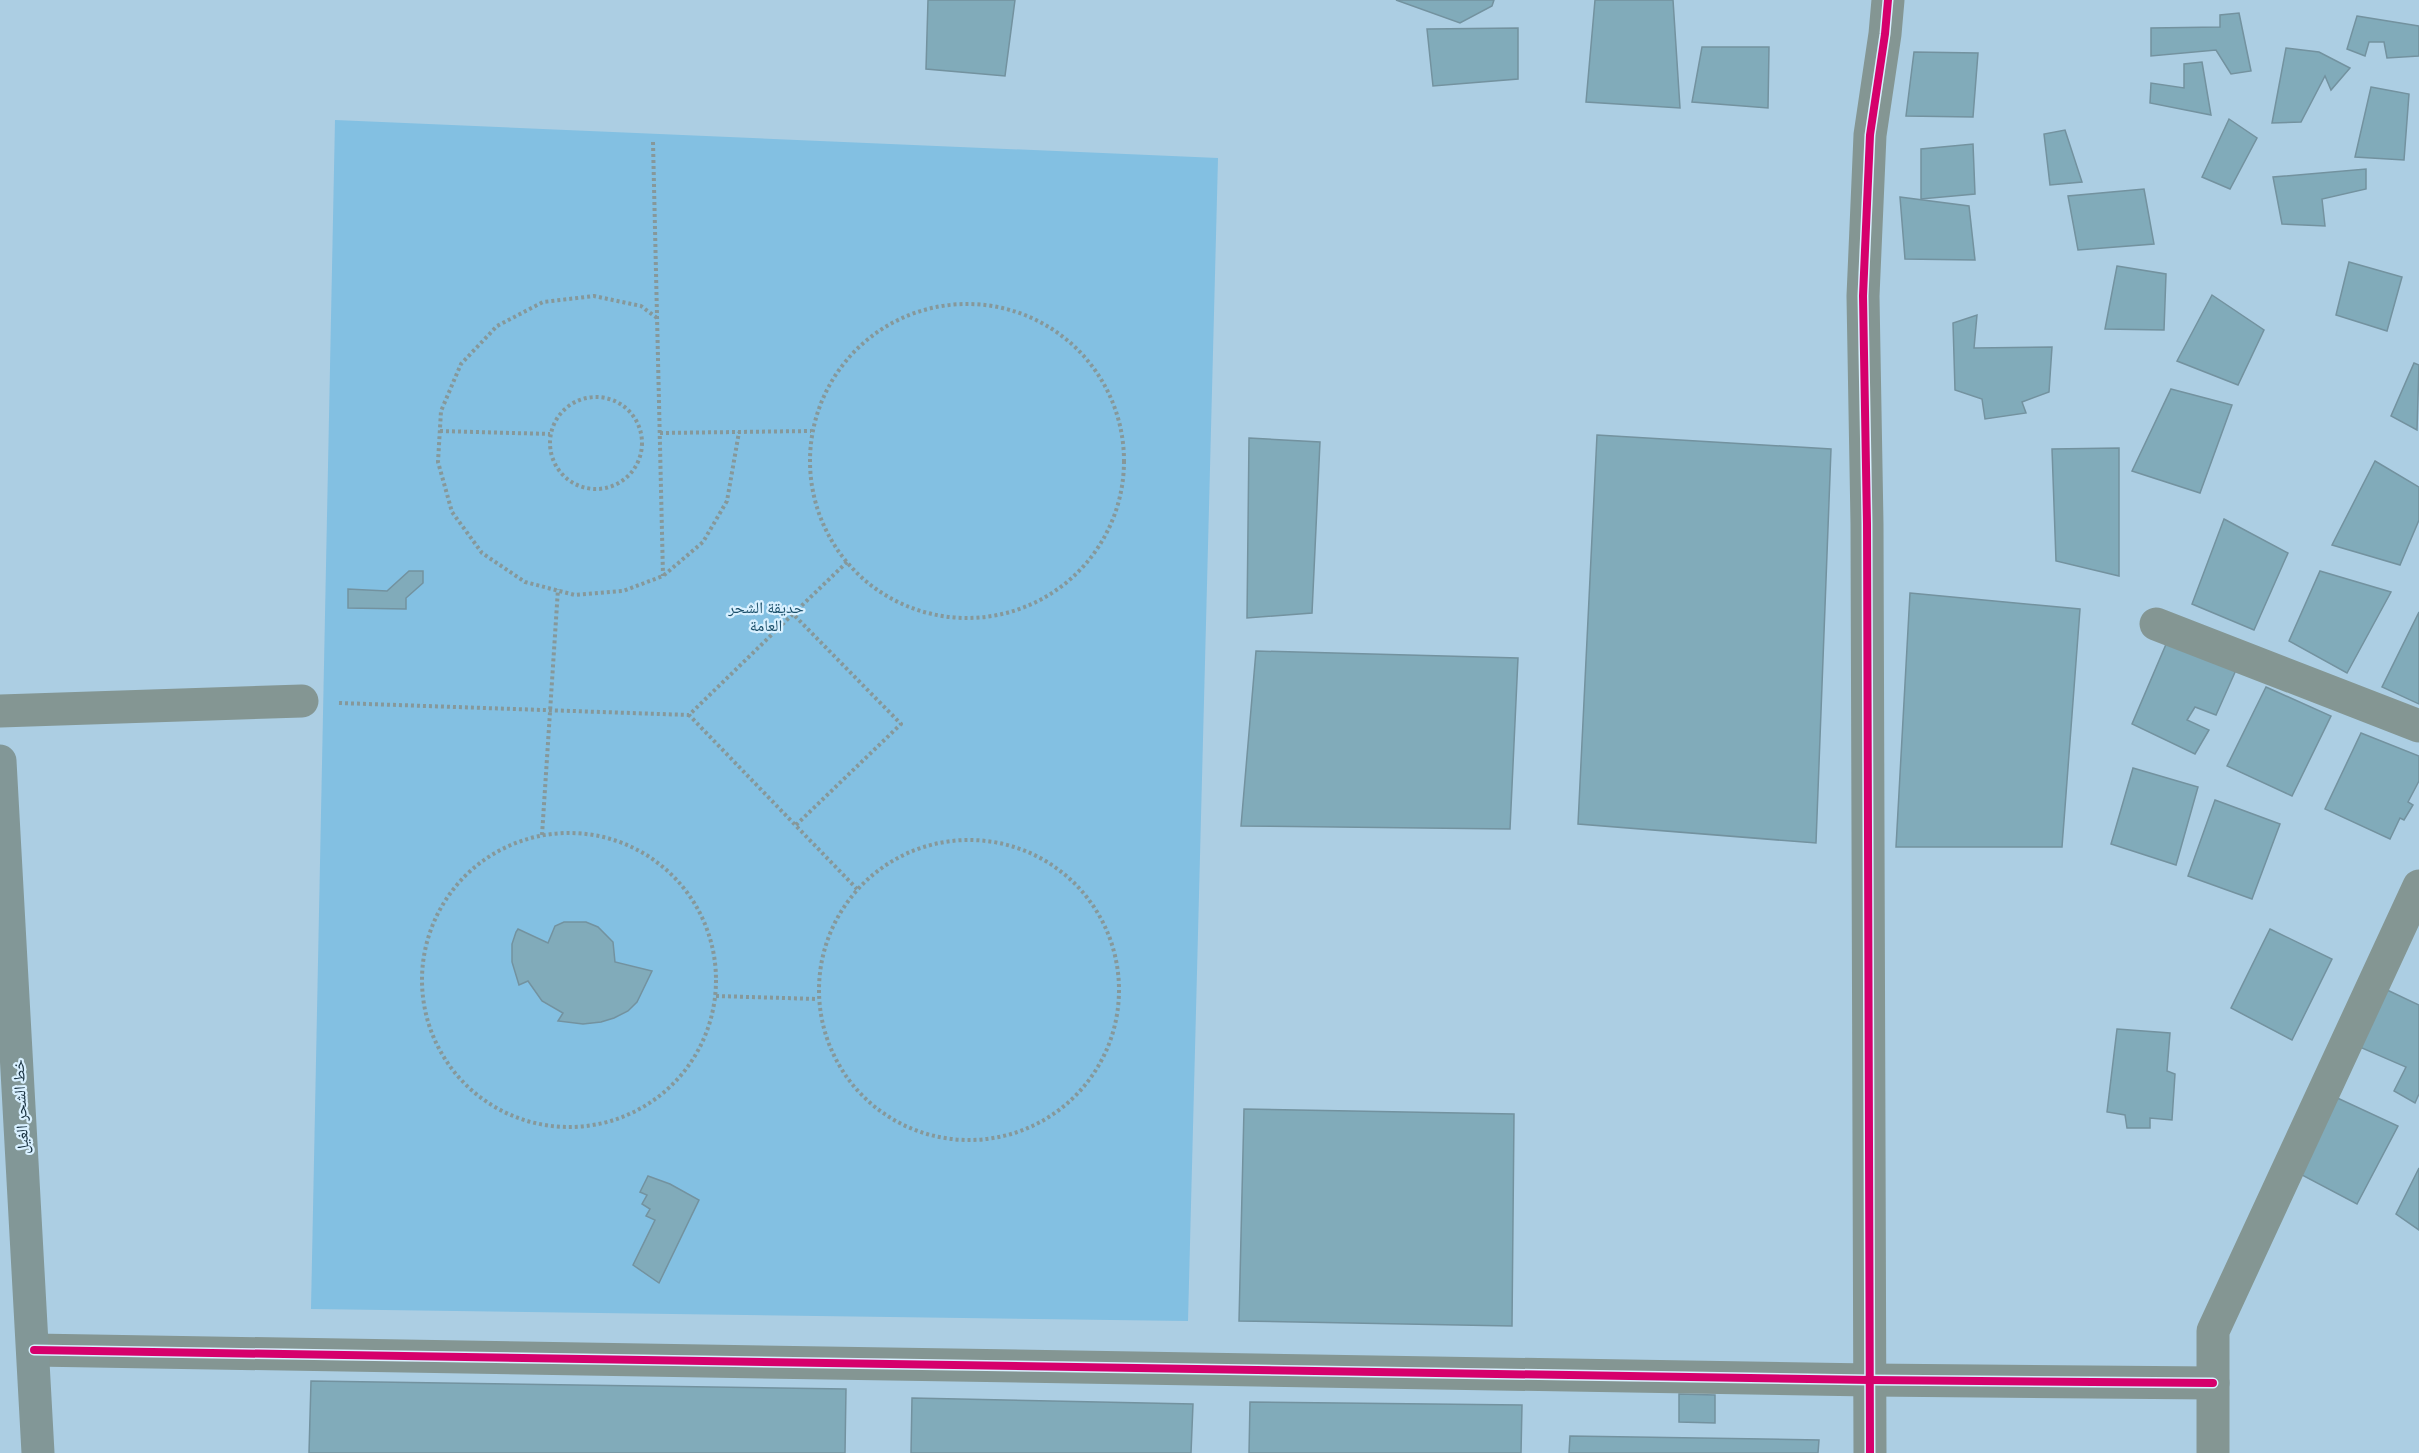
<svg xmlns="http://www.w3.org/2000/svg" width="2419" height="1453" font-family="'Nunito Sans','Noto Naskh Arabic',sans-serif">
  <rect width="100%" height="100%" fill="#accee3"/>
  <path fill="#83c0e2" d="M335 120 1218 158 1188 1321 311 1309Z"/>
  <g fill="#81abba" stroke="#73929f" stroke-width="1.5">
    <path d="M928 0H1015L1005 76 926 69Z"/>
    <path d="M1396 0H1494L1492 6 1460 23Z"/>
    <path d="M1595 0H1673L1680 108 1586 102Z"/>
    <path d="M2239 13 2251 71 2231 74 2216 50 2151 56V28L2220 27V15Z"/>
    <path d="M2357 16 2419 26V56L2387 58 2384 42H2369L2365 56 2347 49Z"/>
    <path d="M1518 28V79L1433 86 1427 29Z"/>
    <path d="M1702 47H1769L1768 108 1692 102Z"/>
    <path d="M2286 48 2319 52 2350 68 2331 90 2325 76 2301 122 2272 123Z"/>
    <path d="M1914 52 1978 53 1973 117 1906 116Z"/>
    <path d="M2202 62 2211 115 2150 103 2151 83 2184 88V64Z"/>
    <path d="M2371 87 2409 94 2404 160 2355 157Z"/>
    <path d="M2229 119 2257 138 2230 189 2202 177Z"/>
    <path d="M2065 130 2082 182 2050 185 2044 134Z"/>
    <path d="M1973 144 1975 194 1921 199V149Z"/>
    <path d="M2366 169V189L2322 199 2325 226 2282 224 2273 177Z"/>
    <path d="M2144 189 2154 244 2078 250 2068 196Z"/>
    <path d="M1900 197 1969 206 1975 260 1905 259Z"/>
    <path d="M2349 262 2402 277 2387 331 2336 315Z"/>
    <path d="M2117 266 2166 274 2164 330 2105 329Z"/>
    <path d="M2212 295 2264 330 2238 385 2177 361Z"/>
    <path d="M1977 315 1974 348 2052 347 2049 392 2022 402 2026 413 1985 419 1982 399 1955 390 1953 323Z"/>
    <path d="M2414 363 2419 365 2417 430 2391 416Z"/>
    <path d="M2171 389 2232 405 2200 493 2132 471Z"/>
    <path d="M1597 435 1831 449 1816 843 1578 824Z"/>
    <path d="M1249 438 1320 442 1312 613 1247 618Z"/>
    <path d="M2119 448V576L2056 561 2052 449Z"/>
    <path d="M2375 461 2419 487V520L2400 565 2332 545Z"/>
    <path d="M2224 519 2288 553 2254 630 2192 604Z"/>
    <path d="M409 571H423V583L406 598V609L348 608V589L387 591Z"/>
    <path d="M2320 571 2391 592 2347 673 2289 641Z"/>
    <path d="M1910 593 2080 609 2062 847H1896Z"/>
    <path d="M2419 612V704L2382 687Z"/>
    <path d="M2167 642 2236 670 2216 715 2195 707 2187 720 2209 730 2195 754 2132 724Z"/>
    <path d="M1256 651 1518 658 1510 829 1241 826Z"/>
    <path d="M2266 687 2331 716 2292 796 2227 766Z"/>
    <path d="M2361 733 2419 756V781L2408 802 2413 805 2404 820 2400 818 2390 839 2325 809Z"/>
    <path d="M2133 768 2198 787 2176 865 2111 844Z"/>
    <path d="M2215 800 2280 824 2252 899 2188 876Z"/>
    <path d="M564 922H586L598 927 613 942 615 962 652 971 637 1002 628 1011 614 1018 601 1022 583 1024 558 1021 563 1013 542 1001 528 981 519 985 512 962V944L516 932 518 929 548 943 555 926Z"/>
    <path d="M2270 929 2332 959 2292 1040 2231 1008Z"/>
    <path d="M2385 989 2419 1005V1094L2415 1103 2394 1091 2406 1067 2355 1045Z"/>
    <path d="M2117 1029 2170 1033 2167 1071 2175 1074 2172 1120 2150 1118V1128H2127L2125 1115 2107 1112Z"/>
    <path d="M2333 1096 2398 1126 2357 1204 2300 1174Z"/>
    <path d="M1244 1109 1514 1114 1512 1326 1239 1321Z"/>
    <path d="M2419 1168V1230L2396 1214Z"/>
    <path d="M648 1176 670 1184 699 1200 659 1283 633 1265 655 1220 646 1216 650 1209 642 1204 647 1195 640 1192Z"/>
    <path d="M311 1381 846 1389 845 1453H309Z"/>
    <path d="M1679 1394 1715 1395V1423L1679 1422Z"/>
    <path d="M912 1398 1193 1404 1191 1453H911Z"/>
    <path d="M1250 1402 1522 1405 1521 1453H1249Z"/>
    <path d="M1570 1436 1819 1440 1818 1453H1569Z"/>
  </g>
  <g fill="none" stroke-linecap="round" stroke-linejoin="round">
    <g stroke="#86989a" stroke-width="4" stroke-dasharray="3 3" stroke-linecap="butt">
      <path d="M653 142 663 576"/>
      <circle cx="967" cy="461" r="157"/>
      <path d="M657 318 641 306 594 296 543 302 497 326 461 364 441 411 438 462 452 512 482 553 525 582 575 595 623 591 663 576 703 542 727 501 739 432"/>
      <circle cx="596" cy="443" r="46"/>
      <path d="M440 431 550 434"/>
      <path d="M660 433 811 431"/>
      <path d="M793 614 847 562"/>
      <path d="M339 703 689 715"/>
      <path d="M796 825 901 724 793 614 689 715 857 889"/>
      <circle cx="569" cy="980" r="147"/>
      <path d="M542 835 558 589"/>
      <circle cx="969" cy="990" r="150"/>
      <path d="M716 996 818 999"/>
    </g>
    <g stroke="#849693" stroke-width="33">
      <path d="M2156 624 2419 726"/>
      <path d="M0 711 302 701"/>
      <path d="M34 1350 1870 1380 2213 1383"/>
      <path d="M1870 1453 1867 524 1863 296 1870 135 1885 34 1888 0"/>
      <path d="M2213 1453V1331L2419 886"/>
    </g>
    <path stroke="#829797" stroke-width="33" d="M0 761 38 1453"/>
    <defs>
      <g id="cycleway">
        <path d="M34 1350 1870 1380 2213 1383"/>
        <path d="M1870 1453 1867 524 1863 296 1870 135 1885 34 1888 0"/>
      </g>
    </defs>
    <use href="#cycleway" stroke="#d8f0ff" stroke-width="11"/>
    <use href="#cycleway" stroke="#d6006c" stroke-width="8"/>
  </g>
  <g text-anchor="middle" stroke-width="4.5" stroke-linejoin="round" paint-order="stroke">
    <g font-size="16" fill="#1b4f6a" stroke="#d8f0ff">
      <text x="766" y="613">حديقة الشحر<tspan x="766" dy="18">العامة</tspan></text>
    </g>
    <g font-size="16" fill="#183140" stroke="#d8f0ff">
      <text transform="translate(20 1107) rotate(-93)" y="6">خط الشحر الغيل</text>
    </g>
  </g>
</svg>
